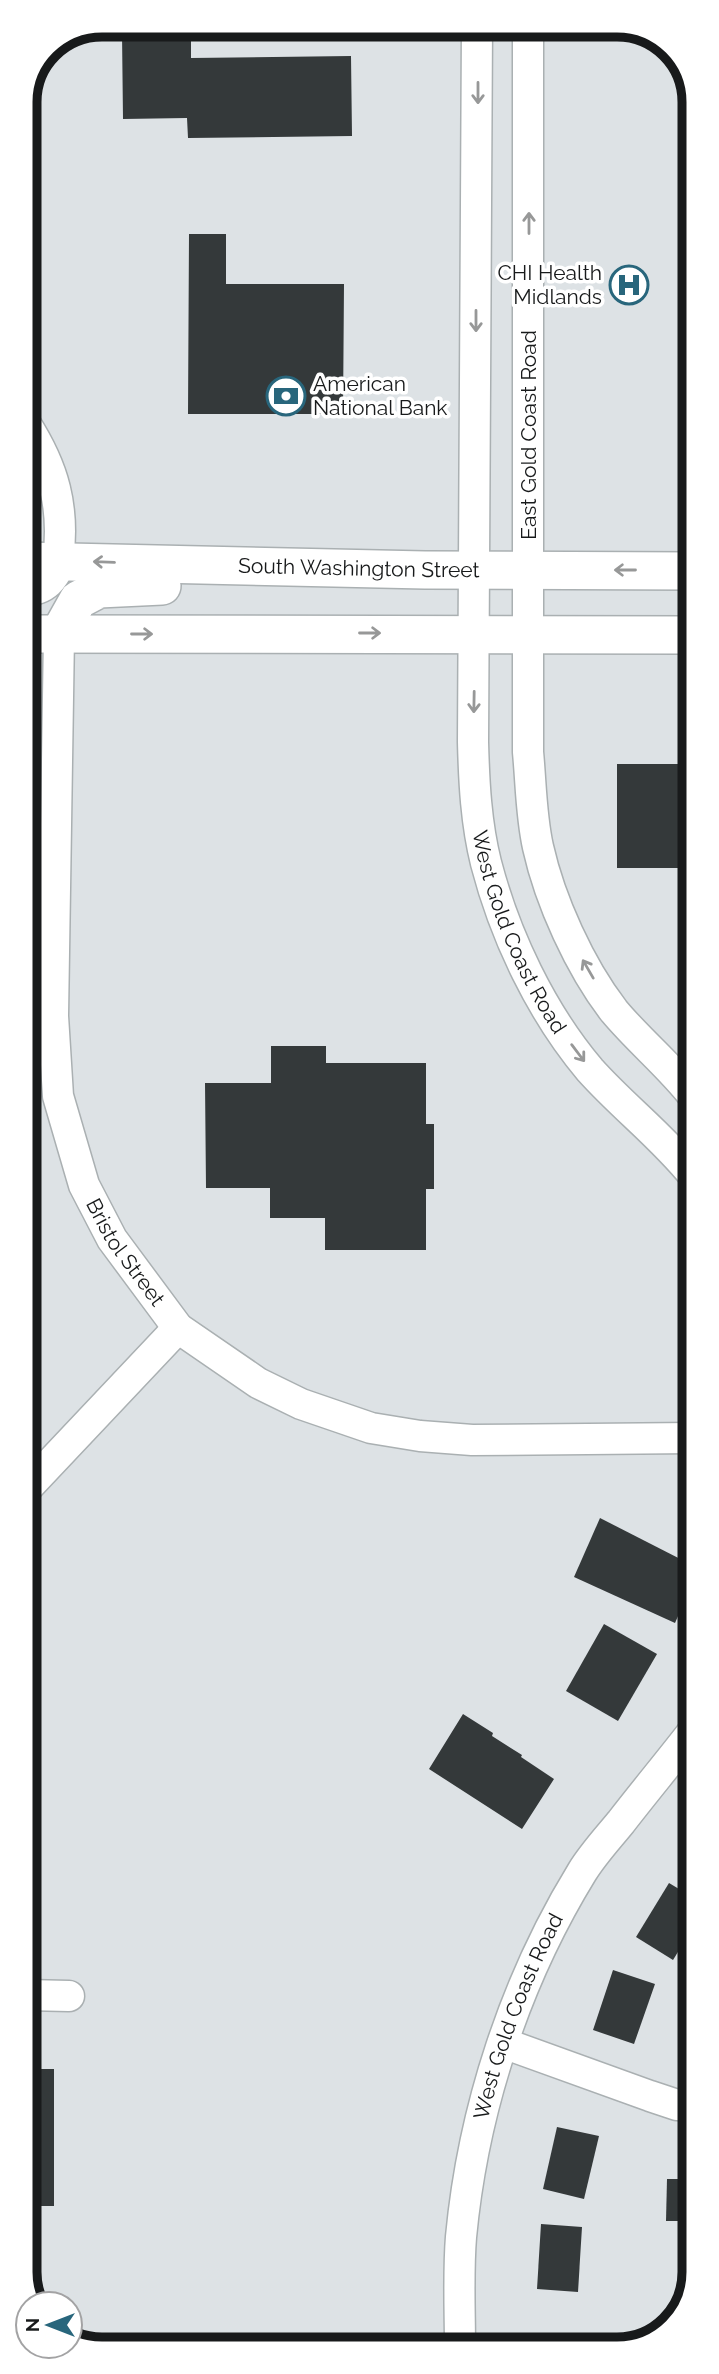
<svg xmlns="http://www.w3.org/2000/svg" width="719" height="2374" font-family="Raleway,sans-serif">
  <rect width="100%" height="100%" fill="#dde2e5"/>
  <g fill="#34393a">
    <path d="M174 32V36H191V58L351 56 352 136 188 138 187 118 123 119 122 33Z"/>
    <path d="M189 234H226V284H344L343 414H188Z"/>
    <rect x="617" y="764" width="76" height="104"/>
    <path d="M271 1046H326V1063H426V1124H434V1189H426V1250H325V1218H270V1188H206L205 1083H271Z"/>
    <path d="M600 1518 694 1566V1580L675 1623 574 1577Z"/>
    <path d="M604 1624 657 1654 618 1721 566 1691Z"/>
    <path d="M463 1714 493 1733 492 1736 522 1755 521 1757 554 1779 522 1829 429 1769Z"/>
    <path d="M669 1883 694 1898V1926L673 1960 636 1937Z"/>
    <path d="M613 1970 655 1984 634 2044 593 2030Z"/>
    <rect x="26" y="2069" width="28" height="137"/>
    <path d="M557 2127 599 2136 584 2199 543 2189Z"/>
    <path d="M667 2179H694V2221H666Z"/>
    <path d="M541 2224 582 2227 578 2292 537 2289Z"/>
    <rect x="588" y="2345" width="29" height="3"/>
  </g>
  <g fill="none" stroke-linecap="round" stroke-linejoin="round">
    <defs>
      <g id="minor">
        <path id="s1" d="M477 25 473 742C474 782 476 823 486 863 505 936 541 1012 590 1070 623 1107 663 1137 694 1176"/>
        <path d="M528 25V752C531 783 531 816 538 847 550 901 580 967 614 1011 639 1041 670 1066 694 1097"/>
        <path d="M25 423C54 468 65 507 58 561"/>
        <path id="s2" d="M59 634 53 1016 58 1096 84 1185 112 1239 178 1328 258 1383 301 1404 371 1428 420 1436 472 1440 694 1438"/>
        <path d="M26 1489 178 1328"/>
        <path d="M26 1995 69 1996"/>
        <path d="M503 2043 650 2096 677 2105 694 2106"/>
        <path id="s3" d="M460 2348C460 2311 458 2274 461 2237 473 2110 515 1981 582 1872 593 1854 608 1838 621 1822 645 1791 670 1761 694 1730"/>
      </g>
      <g id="major">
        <path id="s4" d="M25 561 425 570 693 571"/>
        <path d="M25 587C44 587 51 576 58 561"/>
        <path d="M25 634 693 635"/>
        <path d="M59 634 78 600 99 589 162 586"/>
      </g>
    </defs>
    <use href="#minor" stroke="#aab0b2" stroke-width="33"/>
    <use href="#major" stroke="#aab0b2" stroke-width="40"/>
    <use href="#minor" stroke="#fff" stroke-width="30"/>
    <use href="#major" stroke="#fff" stroke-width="37"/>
  </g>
  <defs><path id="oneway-shaft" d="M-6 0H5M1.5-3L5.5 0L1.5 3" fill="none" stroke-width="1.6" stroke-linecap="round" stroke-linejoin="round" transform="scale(1.75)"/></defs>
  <g stroke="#979898">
    <use href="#oneway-shaft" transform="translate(478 93) rotate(90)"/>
    <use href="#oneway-shaft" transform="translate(529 223) rotate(-90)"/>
    <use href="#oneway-shaft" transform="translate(476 321) rotate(90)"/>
    <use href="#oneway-shaft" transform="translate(104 562) rotate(-178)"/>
    <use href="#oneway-shaft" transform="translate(625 570) rotate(-180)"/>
    <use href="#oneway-shaft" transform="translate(370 633)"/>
    <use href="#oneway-shaft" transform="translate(142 634)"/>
    <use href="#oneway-shaft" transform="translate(474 702) rotate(91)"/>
    <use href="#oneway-shaft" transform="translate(588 969) rotate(-120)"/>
    <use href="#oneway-shaft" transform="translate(578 1053) rotate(53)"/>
  </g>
  <defs>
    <symbol id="hospital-ring" viewBox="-11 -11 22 22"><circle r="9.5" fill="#fff" stroke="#28667c" stroke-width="1.5"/><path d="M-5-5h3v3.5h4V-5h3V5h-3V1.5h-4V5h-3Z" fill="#28667c"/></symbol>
    <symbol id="bank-ring" viewBox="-11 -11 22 22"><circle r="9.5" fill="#fff" stroke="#28667c" stroke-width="1.5"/><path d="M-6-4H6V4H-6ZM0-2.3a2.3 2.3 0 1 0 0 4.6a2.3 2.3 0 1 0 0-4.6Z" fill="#28667c"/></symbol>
  </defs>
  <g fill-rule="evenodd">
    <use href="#hospital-ring" x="607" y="263" width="44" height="44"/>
    <use href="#bank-ring" x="264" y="374" width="44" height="44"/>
  </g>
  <g text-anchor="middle" stroke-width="7" stroke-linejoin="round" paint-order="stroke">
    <g font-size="21" fill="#181a1b" stroke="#fff" text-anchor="end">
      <text x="602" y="280">CHI Health<tspan x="602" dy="24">Midlands</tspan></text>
      <text x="313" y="391" text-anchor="start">American<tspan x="313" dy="24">National Bank</tspan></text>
    </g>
    <g font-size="21" fill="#181a1b" stroke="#fff">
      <text transform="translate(529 435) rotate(-90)" y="7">East Gold Coast Road</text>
      <text dy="7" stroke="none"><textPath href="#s4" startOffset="334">South Washington Street</textPath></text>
      <text dy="7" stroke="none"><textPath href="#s1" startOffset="915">West Gold Coast Road</textPath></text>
      <text dy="7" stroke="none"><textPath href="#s2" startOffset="634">Bristol Street</textPath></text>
      <text dy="7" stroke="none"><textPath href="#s3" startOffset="340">West Gold Coast Road</textPath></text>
    </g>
  </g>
  <path d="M0 0H719V2374H0ZM102 37H617A65 65 0 0 1 682 102V2272A65 65 0 0 1 617 2337H102A65 65 0 0 1 37 2272V102A65 65 0 0 1 102 37Z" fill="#fff" fill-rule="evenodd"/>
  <path fill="none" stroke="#181a1b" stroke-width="9" d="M102 37H617A65 65 0 0 1 682 102V2272A65 65 0 0 1 617 2337H102A65 65 0 0 1 37 2272V102A65 65 0 0 1 102 37Z"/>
  <g transform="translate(49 2325) rotate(270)"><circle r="33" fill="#ffffff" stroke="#a3a3a4" stroke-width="2"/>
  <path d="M0-5L12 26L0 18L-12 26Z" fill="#28667c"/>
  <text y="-10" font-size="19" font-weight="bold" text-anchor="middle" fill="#181a1b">N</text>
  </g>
</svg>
